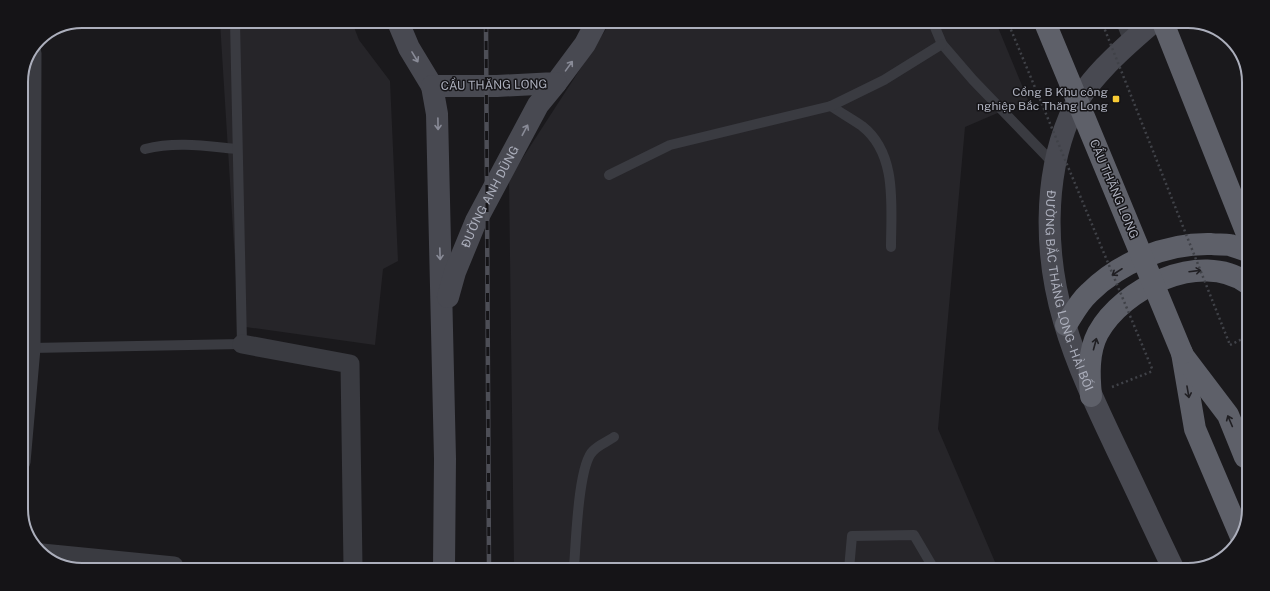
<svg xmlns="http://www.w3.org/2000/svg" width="1270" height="591" font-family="'Public Sans',sans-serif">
  <rect width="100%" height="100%" fill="#1a191c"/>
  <g fill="#262529">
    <path d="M220 22H352L359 40 390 81 398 261 383 269 375 345 239 326Z"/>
    <path d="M610 23 997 25 1028 100 965 127 938 429 998 569 514 567 509 179Z"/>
  </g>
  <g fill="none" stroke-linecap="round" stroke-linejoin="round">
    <g stroke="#404248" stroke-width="2.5" stroke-dasharray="2 3" stroke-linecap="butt">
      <path d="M1230 345 1246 337"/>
      <path d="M1112 387 1153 371"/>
    </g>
    <g stroke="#3a3b41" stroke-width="10">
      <path d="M934 25 942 44 973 80 1054 164"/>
      <path d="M831 106C841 113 852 119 862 126 898 154 891 207 891 247"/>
      <path d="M145 149C176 141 206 146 237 149"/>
      <path d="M609 175 670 145 831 106 884 80 942 44"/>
      <path d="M31 348 242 344 235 22"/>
      <path d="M574 567C576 544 578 465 593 451 598 445 607 442 614 437"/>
      <path d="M849 569 852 536 914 535 934 569"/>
    </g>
    <g stroke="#3a3b41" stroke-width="19">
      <path d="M1127 25 1133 40"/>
      <path d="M242 344 350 364 353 567"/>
      <path d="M21 462 31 348 32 53"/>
      <path d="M42 553 174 566"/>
    </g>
    <g stroke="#484951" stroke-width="22">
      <path d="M398 22 409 48 432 86H497L556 83 585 44 596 23"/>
      <path id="s1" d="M1150 25C1122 49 1083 83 1069 118 1043 180 1045 257 1064 321 1077 366 1098 410 1118 452 1137 491 1155 531 1174 570"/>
      <path d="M432 86 437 114 445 459 444 567"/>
      <path id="s2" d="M448 297 455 272 476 221 538 105 556 83"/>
    </g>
    <g stroke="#5e6069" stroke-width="22">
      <path d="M1164 25 1247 234"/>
      <path d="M1066 325C1073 314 1079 302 1089 293 1120 262 1167 243 1211 244 1217 245 1224 244 1230 245 1236 247 1241 249 1247 251"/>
      <path d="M1182 353 1195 429 1241 537"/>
      <path d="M1184 357 1228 415 1245 457"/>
      <path d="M1091 396C1089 375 1088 352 1098 333 1123 288 1200 250 1247 283"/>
    </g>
    <defs>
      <path id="rail" d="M486 23 489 567"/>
    </defs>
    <use href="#rail" stroke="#4d4e56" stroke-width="4.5"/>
    <use href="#rail" stroke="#151417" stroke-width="3" stroke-dasharray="9" stroke-linecap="butt"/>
    <g stroke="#404248" stroke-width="2.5" stroke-dasharray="2 3" stroke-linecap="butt">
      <path d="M1009 25 1153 371"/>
      <path d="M1103 25 1230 345"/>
    </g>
    <path stroke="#5e6069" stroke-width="22" d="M1046 25 1182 353"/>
  </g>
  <defs><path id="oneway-shaft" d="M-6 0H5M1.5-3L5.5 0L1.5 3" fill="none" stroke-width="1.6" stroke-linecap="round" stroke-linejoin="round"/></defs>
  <g stroke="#898b97">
    <use href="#oneway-shaft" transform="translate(415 57) rotate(59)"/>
    <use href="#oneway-shaft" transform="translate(569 66) rotate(-54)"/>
    <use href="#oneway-shaft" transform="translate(438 124) rotate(89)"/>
    <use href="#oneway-shaft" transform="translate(525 130) rotate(-62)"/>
    <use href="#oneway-shaft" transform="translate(440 254) rotate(88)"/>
  </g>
  <g stroke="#201f23">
    <use href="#oneway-shaft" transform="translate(1195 271) rotate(-7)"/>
    <use href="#oneway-shaft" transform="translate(1117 272) rotate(147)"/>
    <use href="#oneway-shaft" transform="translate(1095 344) rotate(-75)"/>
    <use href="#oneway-shaft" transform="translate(1188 392) rotate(80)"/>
    <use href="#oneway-shaft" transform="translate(1230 421) rotate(-113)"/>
  </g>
  <rect fill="#f8cb35" stroke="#151417" stroke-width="1.5" x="1112" y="95" width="8" height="8" rx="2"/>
  <g text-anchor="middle" stroke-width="3" stroke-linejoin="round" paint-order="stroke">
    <g font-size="12" fill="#acafbc" stroke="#151417">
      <text transform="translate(494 85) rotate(-1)" y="4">CẦU THĂNG LONG</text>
      <text transform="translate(1114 189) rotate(67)" y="4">CẦU THĂNG LONG</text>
      <text dy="4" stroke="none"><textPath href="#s2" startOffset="109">ĐƯỜNG ANH DŨNG</textPath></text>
      <text dy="4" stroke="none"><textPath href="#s1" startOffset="302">ĐƯỜNG BẮC THĂNG LONG - HẢI BỐI</textPath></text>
    </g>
    <g font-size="12" fill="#acafbc" stroke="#151417" text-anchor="end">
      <text x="1108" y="96">Cổng B Khu công<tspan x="1108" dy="14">nghiệp Bắc Thăng Long</tspan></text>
    </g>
  </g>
  <path d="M0 0H1270V591H0ZM82 28H1188A54 54 0 0 1 1242 82V509A54 54 0 0 1 1188 563H82A54 54 0 0 1 28 509V82A54 54 0 0 1 82 28Z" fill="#151417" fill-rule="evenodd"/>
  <path fill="none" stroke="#acafbc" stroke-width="2" d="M82 28H1188A54 54 0 0 1 1242 82V509A54 54 0 0 1 1188 563H82A54 54 0 0 1 28 509V82A54 54 0 0 1 82 28Z"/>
</svg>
